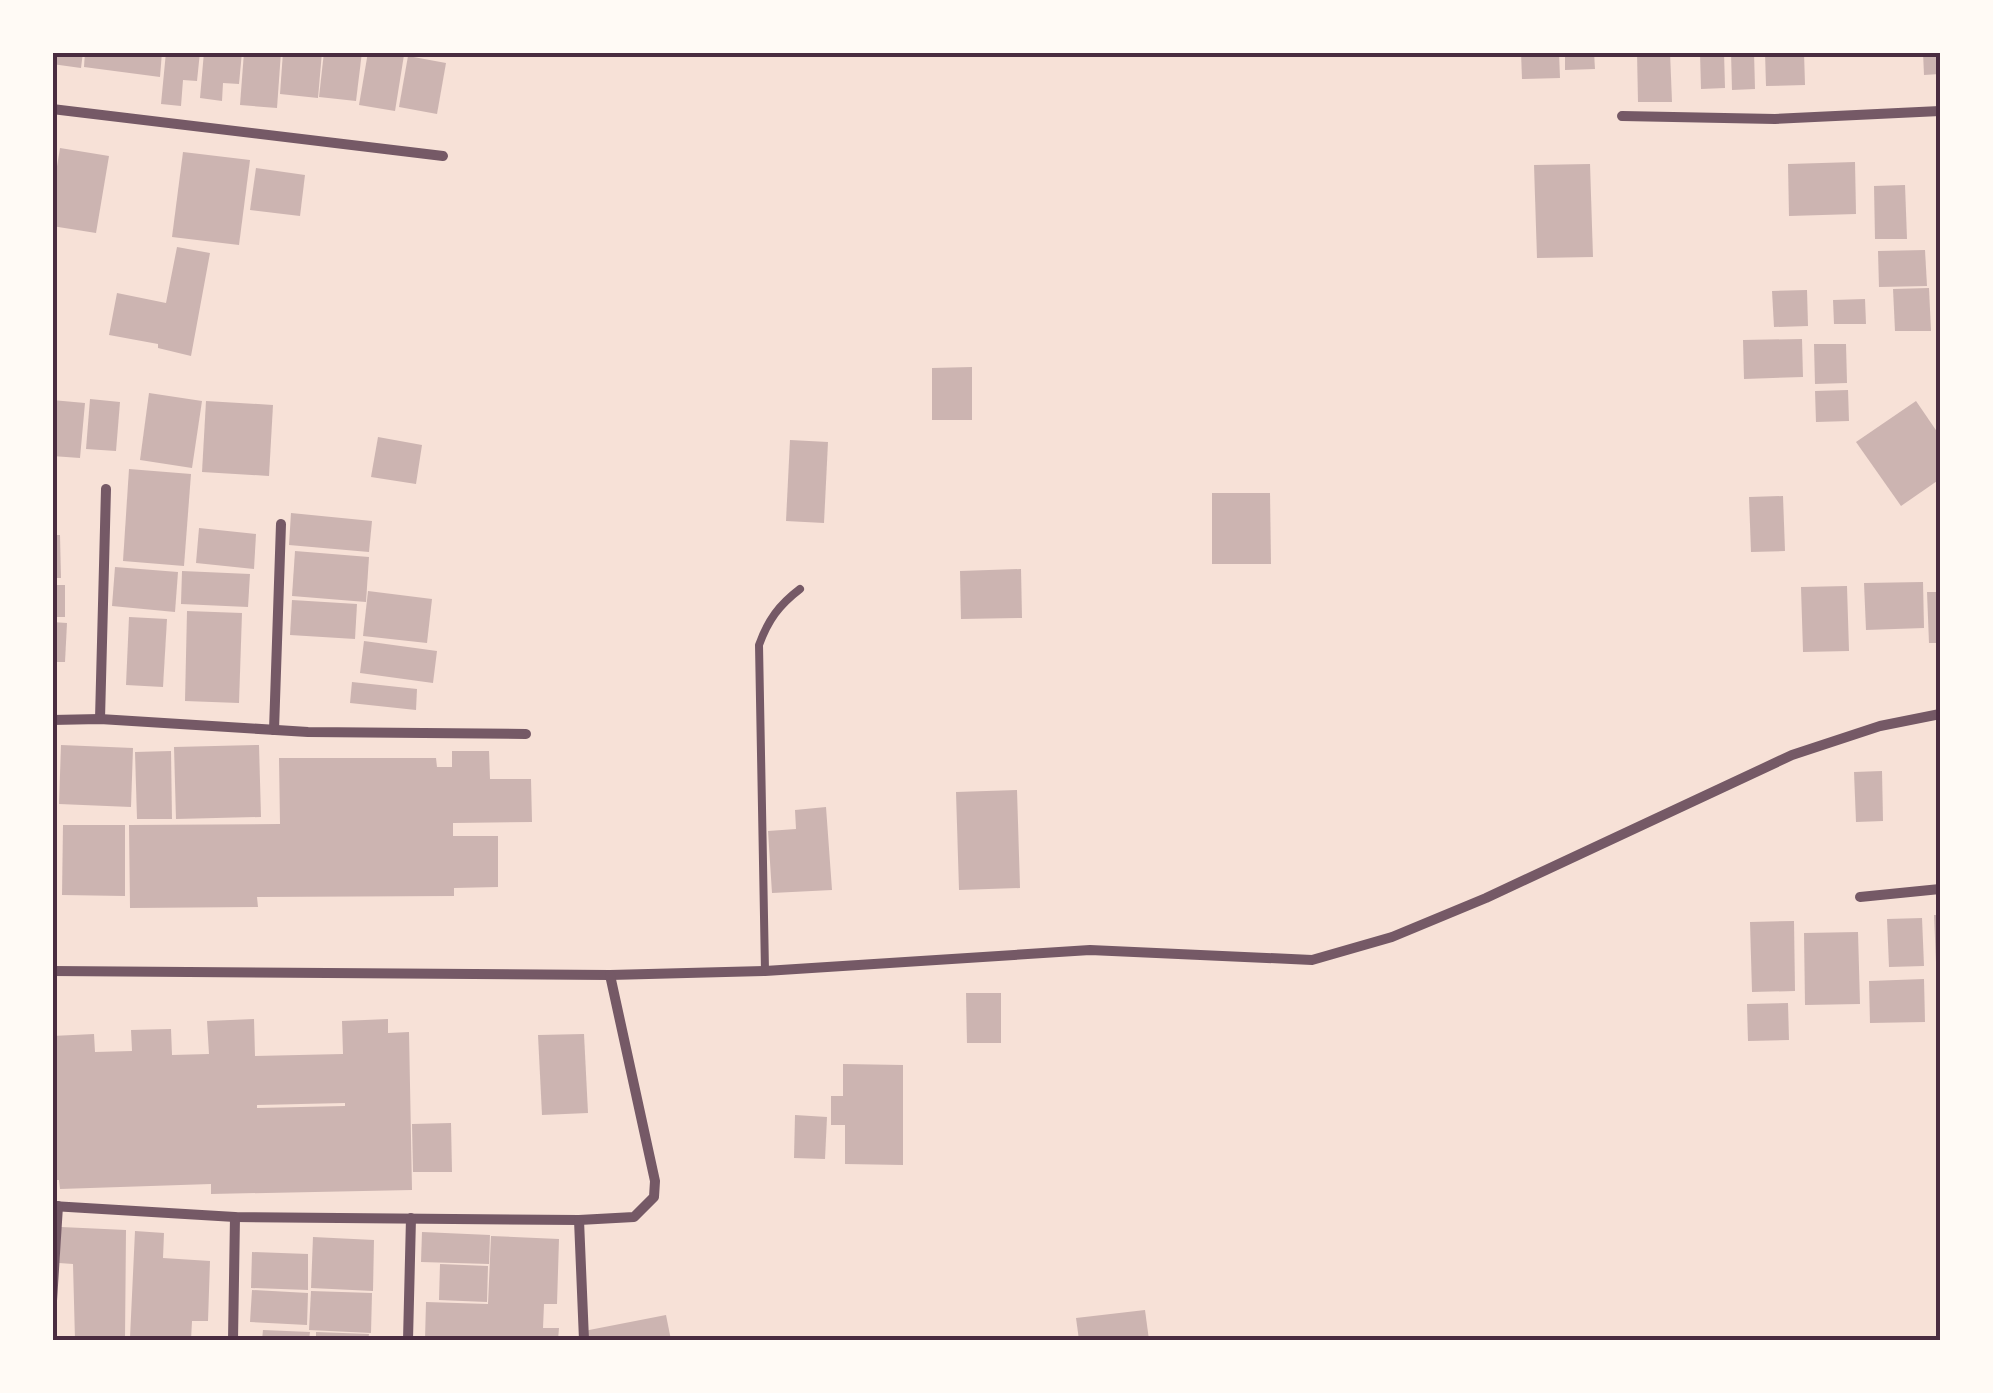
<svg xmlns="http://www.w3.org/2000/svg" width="1993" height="1393" font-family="Raleway,sans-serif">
  <rect width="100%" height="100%" fill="#f7e1d7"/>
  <g fill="#ccb4b1" fill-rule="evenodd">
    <path d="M52 52H83L81 68 52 64Z"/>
    <path d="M85 52H162L160 77 84 67Z"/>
    <path d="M166 52H200L197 81 183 80 181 106 161 104Z"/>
    <path d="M204 52H242L239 84 223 83 222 101 200 98Z"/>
    <path d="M244 52H281L277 108 240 105Z"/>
    <path d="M283 52H322L318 98 280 94Z"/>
    <path d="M324 52H362L356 101 319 97Z"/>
    <path d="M368 52 404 55 395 111 359 105Z"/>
    <path d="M1521 52H1559L1560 78 1522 79Z"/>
    <path d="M1565 52H1594L1595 69 1565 70Z"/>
    <path d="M1637 52H1670L1672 102H1638Z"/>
    <path d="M1700 52H1724L1725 88 1701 89Z"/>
    <path d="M1731 52H1754L1755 89 1732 90Z"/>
    <path d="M1765 52H1804L1805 85 1766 86Z"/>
    <path d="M1923 52H1940V74L1924 75Z"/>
    <path d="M408 56 446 63 437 114 399 107Z"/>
    <path d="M60 148 109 156 96 233 52 226V197Z"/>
    <path d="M183 152 250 160 239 245 172 237Z"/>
    <path d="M1855 162 1856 214 1789 216 1788 164Z"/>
    <path d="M1590 164 1593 257 1537 258 1534 165Z"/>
    <path d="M256 168 305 175 300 216 250 210Z"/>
    <path d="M1905 185 1907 239H1875L1874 186Z"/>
    <path d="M177 247 210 253 191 356 158 348V344L109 335 117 293 166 303Z"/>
    <path d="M1925 250 1927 286 1879 287 1878 251Z"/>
    <path d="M1929 288 1931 331H1895L1893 289Z"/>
    <path d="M1807 290 1808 326 1774 327 1772 291Z"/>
    <path d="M1865 299 1866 324H1834L1833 300Z"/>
    <path d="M1802 339 1803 377 1744 379 1743 340Z"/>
    <path d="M1814 344H1846L1847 383 1815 384Z"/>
    <path d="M972 367V420H932V368Z"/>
    <path d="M1848 390 1849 421 1816 422 1815 391Z"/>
    <path d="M149 393 202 401 192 468 140 460Z"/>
    <path d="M90 399 120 402 116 451 86 449Z"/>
    <path d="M52 400 85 403 80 458 52 456Z"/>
    <path d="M206 401 273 405 269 476 202 472Z"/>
    <path d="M1916 401 1940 436V479L1901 506 1856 442Z"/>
    <path d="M378 437 422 445 416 484 371 477Z"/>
    <path d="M790 440 828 442 824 523 786 521Z"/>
    <path d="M129 469 191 474 184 566 123 561Z"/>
    <path d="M1212 493H1270L1271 564H1212Z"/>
    <path d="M1783 496 1785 551 1751 552 1749 497Z"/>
    <path d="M291 513 372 521 369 552 289 545Z"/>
    <path d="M199 528 256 534 254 569 196 563Z"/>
    <path d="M52 535H60L61 578H52Z"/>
    <path d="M295 551 369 557 366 602 292 596Z"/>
    <path d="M115 567 178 572 175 612 112 606Z"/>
    <path d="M1021 569 1022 618 961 619 960 571Z"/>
    <path d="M182 571 250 574 248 607 181 604Z"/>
    <path d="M1923 582 1924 628 1866 630 1864 583Z"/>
    <rect x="52" y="585" width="13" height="32"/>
    <path d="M1847 586 1849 651 1803 652 1801 587Z"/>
    <path d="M368 591 432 599 427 643 363 636Z"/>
    <path d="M1927 592H1940V643H1929Z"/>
    <path d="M292 600 357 604 355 639 290 635Z"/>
    <path d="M187 611 242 613 239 703 185 701Z"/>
    <path d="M129 617 167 619 163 687 126 685Z"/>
    <path d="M52 622 67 623 65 662H52Z"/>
    <path d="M364 641 437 651 433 683 360 673Z"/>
    <path d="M352 682 417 689 416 710 350 703Z"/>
    <path d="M52 741H57L56 778H52Z"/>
    <path d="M61 745 133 748 131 807 59 804Z"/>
    <path d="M259 745 261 817 176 819 174 747Z"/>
    <path d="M171 751 172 819H137L135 752Z"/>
    <path d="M452 751H489L490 779H531L532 822 453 823V836H498V887L454 888V896L257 897 258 907 130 908 129 825 280 824 279 758H436L437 767H452Z"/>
    <path d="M1882 771 1883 821 1856 822 1854 772Z"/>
    <path d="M1017 790 1020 888 959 890 956 792Z"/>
    <path d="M826 807 832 890 772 893 768 831 796 829 795 810Z"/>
    <path d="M63 825H125V896L62 895Z"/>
    <path d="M52 839H56L57 894 52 895Z"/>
    <path d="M1934 915H1940V962H1936Z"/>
    <path d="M1922 918 1924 966 1889 967 1887 919Z"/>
    <path d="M1794 921 1795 991 1752 992 1750 922Z"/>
    <path d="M1858 932 1860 1004 1805 1005 1804 933Z"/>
    <path d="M1924 979 1925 1022 1870 1023 1869 981Z"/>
    <path d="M966 993H1001V1043H967Z"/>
    <path d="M1788 1003 1789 1040 1748 1041 1747 1004Z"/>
    <path d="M254 1019 255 1056 343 1054 342 1021 388 1019V1033L409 1032 412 1190 211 1194V1184L60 1189 59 1180H52V1036L94 1034 95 1052 132 1051 131 1030 171 1029 172 1055 209 1054 207 1021ZM345 1103V1106L257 1108V1105Z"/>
    <path d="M584 1034 588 1113 542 1115 538 1035Z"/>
    <path d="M843 1064 903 1065V1165L845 1164V1125H831V1096H843Z"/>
    <path d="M795 1115 827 1117 825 1159 794 1158Z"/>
    <path d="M451 1123 452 1172H413L412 1124Z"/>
    <path d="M61 1227 126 1230 125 1340H75L73 1264 59 1263Z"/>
    <path d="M135 1231 164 1233 163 1258 210 1261 208 1321H192L191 1340 130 1338Z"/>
    <path d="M422 1232 490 1235 489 1264 421 1262Z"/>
    <path d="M491 1236 559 1239 557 1304H544L543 1328H559L558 1340H425L426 1302 488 1304Z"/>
    <path d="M313 1237 374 1240 373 1291 311 1288Z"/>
    <path d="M252 1252 308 1254V1290L251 1288Z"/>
    <path d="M440 1264 488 1266 487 1302 439 1300Z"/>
    <path d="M252 1290 308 1293 307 1325 250 1322Z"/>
    <path d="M311 1291 372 1293 371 1333 309 1330Z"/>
    <path d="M1145 1310 1149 1340H1079L1076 1318Z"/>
    <path d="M666 1315 671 1340H586L584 1331Z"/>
    <path d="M263 1330 310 1332 309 1340H262Z"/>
    <path d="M316 1332 369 1334 368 1340H316Z"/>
  </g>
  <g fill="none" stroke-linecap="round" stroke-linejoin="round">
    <path stroke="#755966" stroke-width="8" d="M765 971 759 645C768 620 779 605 800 589"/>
    <g stroke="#755966" stroke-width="10">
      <path d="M52 109 443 156"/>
      <path d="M1622 116 1775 119 1940 111"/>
      <path d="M100 719 106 489"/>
      <path d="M52 720 100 719 308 732 526 734"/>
      <path d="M274 730 281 524"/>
      <path d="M1860 897 1940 889"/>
      <path d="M52 971 610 975 765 971 1090 950 1312 960 1392 937 1486 898 1792 755 1880 726 1940 714"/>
      <path d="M52 1206 235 1217 579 1220 634 1217 654 1197 655 1181 610 975"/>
      <path d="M579 1220 584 1340"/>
      <path d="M52 1301 58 1206"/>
      <path d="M233 1340 235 1217"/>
      <path d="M408 1340 411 1218"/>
    </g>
  </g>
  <rect width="1993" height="1393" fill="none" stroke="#fffaf5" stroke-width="110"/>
  <rect x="55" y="55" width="1883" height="1283" fill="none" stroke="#4a2c40" stroke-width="4"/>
</svg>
